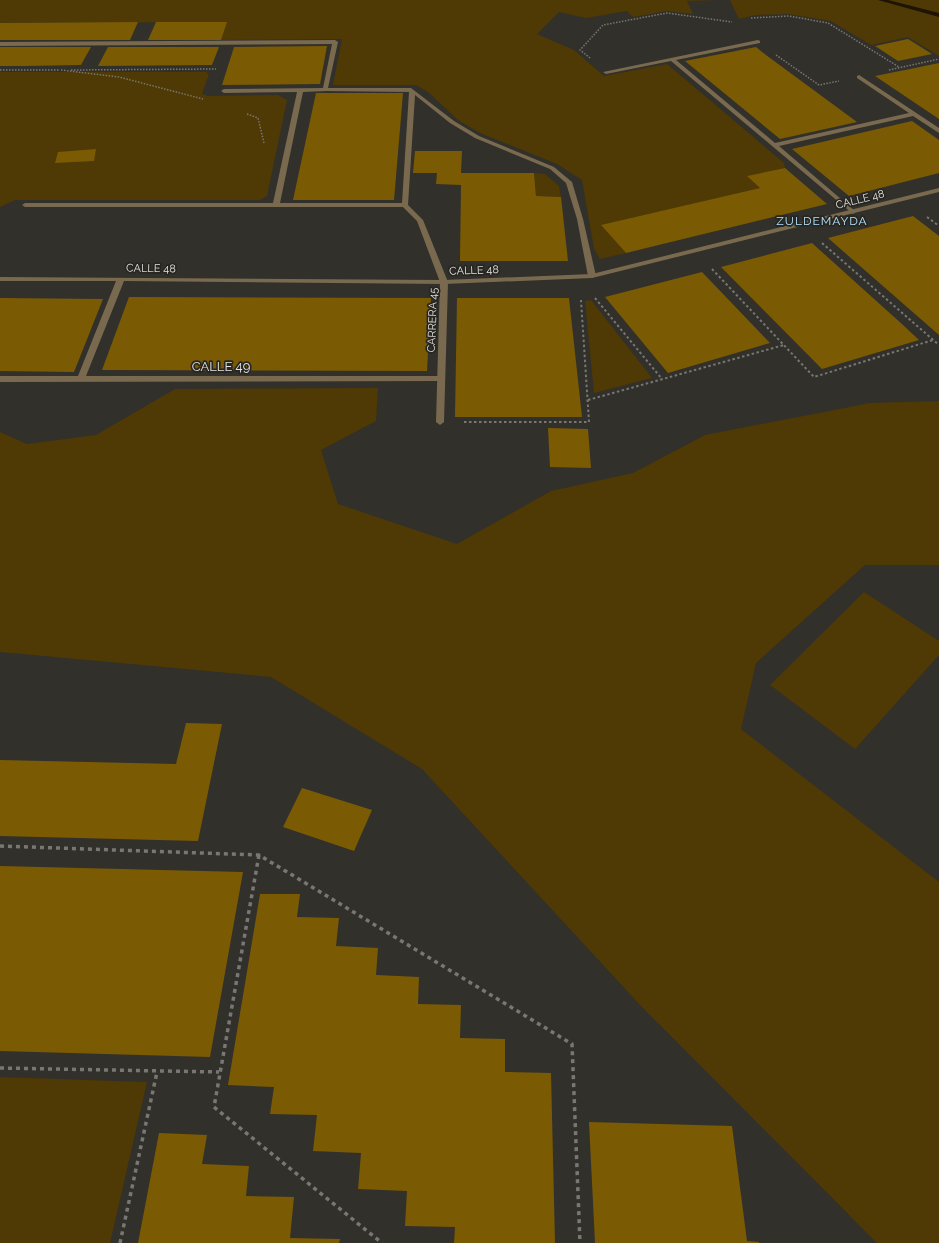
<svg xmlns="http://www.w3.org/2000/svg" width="939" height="1243" font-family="Raleway,sans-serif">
  <rect width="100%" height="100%" fill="#32302b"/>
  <g fill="#4f3904">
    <path d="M0 0H717L687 1 693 14 667 11 633 17 627 11 586 18 559 12 537 34 574 50 604 76 667 64 784 163 785 168 748 176 760 188 602 226 626 253 600 259 594 249 582 180 557 164 480 133 458 120 428 92 416 85H333L342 39 221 40 226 22 0 23Z"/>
    <path d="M730 0H939V56L908 37 871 45 831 21 788 14 756 15 739 19Z"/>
    <path d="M0 72H206L209 74 202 94 208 96 278 95 287 100 267 196 260 200H15L0 207Z"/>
    <path d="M534 173 545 174 559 186 561 197 536 196Z"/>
    <path d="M591 300 652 378 594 393 585 301Z"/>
    <path d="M378 388 376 421 321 450 338 504 457 544 551 491 633 473 705 435 870 403 939 401V565H865L756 663 741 729 939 882V1243H877L641 1006 422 769 271 677 0 652V432L27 444 96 435 175 389Z"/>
    <path d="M864 592 939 641V655L855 749 770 685Z"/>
    <path d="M0 1077 147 1082 110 1243H0Z"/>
  </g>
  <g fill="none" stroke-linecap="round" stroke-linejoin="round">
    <path fill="#1e1401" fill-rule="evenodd" d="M878 0H888L939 13V17Z"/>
  </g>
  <g fill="#7b5a04">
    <path d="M138 22 130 40H0V23Z"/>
    <path d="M156 22H227L221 40H148Z"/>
    <path d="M908 39 932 54 898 61 875 46Z"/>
    <path d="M327 46 320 84 222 85 234 47Z"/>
    <path d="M0 47H91L81 65 24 66H0Z"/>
    <path d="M108 47H219L212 65 98 66Z"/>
    <path d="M756 47 766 55 857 122 780 139 685 61Z"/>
    <path d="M939 63V119L875 76 910 69Z"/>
    <path d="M316 93H403L394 200H293Z"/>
    <path d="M912 121 939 140V173L849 196 792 149Z"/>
    <path d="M96 149 94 161 55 163 58 152Z"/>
    <path d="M415 151H462L461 173H534L536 196 561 197 568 261H460L461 185 436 184 437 173H413Z"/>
    <path d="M785 168 827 204 626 253 601 225 760 188 747 176Z"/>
    <path d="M913 216 939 236V335L828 238Z"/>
    <path d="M812 243 903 325 919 340 822 369 721 267Z"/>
    <path d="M702 272 770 343 668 373 605 297Z"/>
    <path d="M129 297 431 298 427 371 102 370Z"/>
    <path d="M0 298 103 299 74 372 0 371Z"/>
    <path d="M457 298H569L582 417H455Z"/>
    <path d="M548 428 588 429 591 468 550 467Z"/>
    <path d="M186 723 222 724 198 841 0 836V760L176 764Z"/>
    <path d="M302 788 372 810 354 851 283 827Z"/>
    <path d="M0 866 243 872 210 1057 0 1051Z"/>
    <path d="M260 894H300L297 917 339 918 336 946 378 948 376 975 419 977 418 1004 461 1005 460 1038 505 1039V1072L551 1073 555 1243H454L455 1227 405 1226 407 1191 358 1189 361 1153 313 1151 317 1115 270 1114 274 1087 228 1085Z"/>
    <path d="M589 1122 732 1126 747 1241 759 1242V1243H595Z"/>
    <path d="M159 1133 207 1135 202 1164 249 1166 246 1196 294 1197 290 1238 340 1239 339 1243H138Z"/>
  </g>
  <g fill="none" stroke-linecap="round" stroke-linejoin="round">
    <g stroke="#797773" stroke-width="1.5" stroke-dasharray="1.5 1.5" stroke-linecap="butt">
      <path d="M751 18 789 16 828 23 899 67"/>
      <path d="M776 55 819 85 839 81"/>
      <path d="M590 58 580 50 603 25 667 13 732 22"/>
      <path d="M0 70H60"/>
      <path d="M61 70 119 77 203 99"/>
      <path d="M71 70 216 69"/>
      <path d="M889 70 939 59"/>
      <path d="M247 114 258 118 264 143"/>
    </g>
    <g stroke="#797773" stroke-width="2" stroke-dasharray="2.5 2.5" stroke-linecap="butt">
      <path d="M927 217 939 226"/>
      <path d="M822 243 939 345"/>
      <path d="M712 269 814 377 933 340"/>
      <path d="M595 298 662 379"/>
      <path d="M588 400 784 345"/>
      <path d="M464 422H589L581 300"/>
    </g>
    <g stroke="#797773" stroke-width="3.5" stroke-dasharray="4 4" stroke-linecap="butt">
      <path d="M0 846 259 855 572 1044 580 1243"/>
      <path d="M259 855 214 1107 382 1243"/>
      <path d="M0 1068 219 1072"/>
      <path d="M120 1243 157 1072"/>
    </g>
    <g fill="#796a4f" fill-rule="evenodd">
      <path d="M335 40 338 42 328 88H411L454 121 479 136 554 167 572 182 583 219 596 276 592 278 588 276 577 219 566 183 550 169 475 138 450 123 415 95 408 205 423 220 448 282 444 422 440 425 436 422 440 282 417 221 403 207H25L22 205 25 203H273L297 92 224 93 221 91 224 89 323 88 332 44 0 46V42ZM326 91 409 92 402 203H280L303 92Z"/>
      <path d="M758 40 760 41V43L676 60 775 143 909 113 857 78V76L859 75 939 128V133L913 116 779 146 855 211 856 212 853 214 671 61 606 74 603 72Z"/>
    </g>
    <path fill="#796a4f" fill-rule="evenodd" d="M939 188V192L592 278 444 284 124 281 86 376H444V380L441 381 0 382V376H78L116 281H0V277L444 280 592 274Z"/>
  </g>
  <g text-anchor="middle" stroke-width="3.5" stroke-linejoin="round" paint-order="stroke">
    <g font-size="11" fill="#e5e4e1" stroke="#282621">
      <text transform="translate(860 199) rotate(-14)" y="4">CALLE 48</text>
      <text transform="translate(151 268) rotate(1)" y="4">CALLE 48</text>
      <text transform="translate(474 270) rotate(-2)" y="4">CALLE 48</text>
      <text transform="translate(432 320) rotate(-88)" y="4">CARRERA 45</text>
    </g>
    <g font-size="12" letter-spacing="1" fill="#b2e0fb" stroke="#282621">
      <text x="822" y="225">ZULDEMAYDA</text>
    </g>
    <g font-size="13" fill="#e5e4e1" stroke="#282621">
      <text x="221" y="371">CALLE 49</text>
    </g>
  </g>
</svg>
